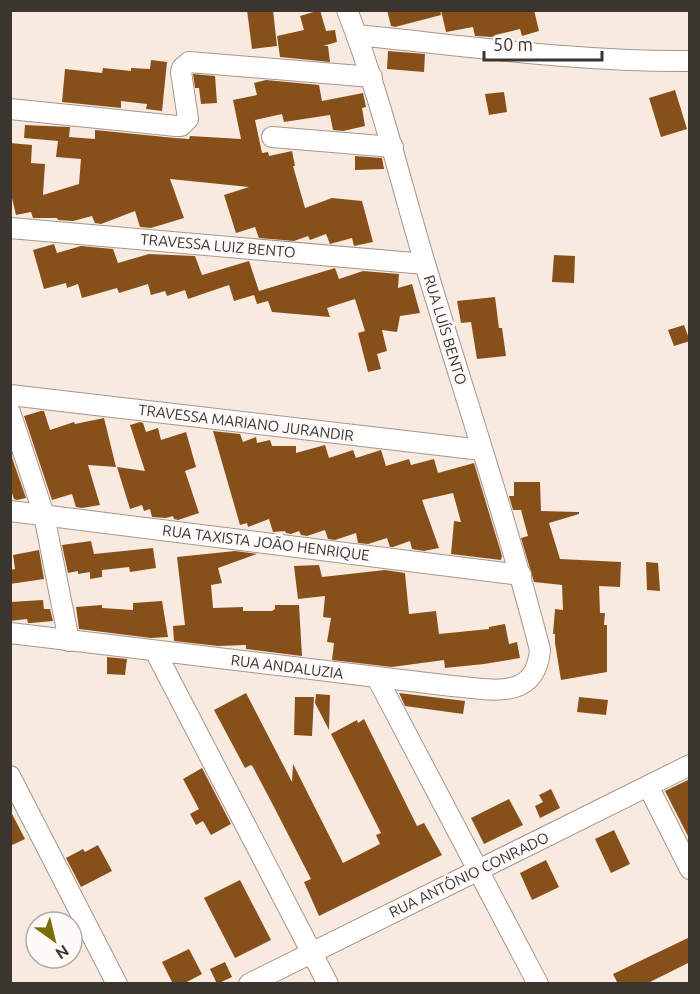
<svg xmlns="http://www.w3.org/2000/svg" width="700" height="994" font-family="Ubuntu,sans-serif">
  <rect width="100%" height="100%" fill="#f9eadf"/>
  <g fill="#87501b">
    <path d="M247 10H273L277 46 252 49Z"/>
    <path d="M320 10 326 31 335 30 337 42 323 46H328L330 62 280 57 277 36 304 30 300 16Z"/>
    <path d="M387 10H440L441 15 395 27 391 26Z"/>
    <path d="M441 10H534L539 31 522 36 520 29 495 35V37H493L475 36 473 27 446 32Z"/>
    <path d="M388 51 425 54 424 72 387 69Z"/>
    <path d="M151 60 167 62 162 111 146 109 147 104 121 101V108L62 102 65 69 102 73 103 68 131 71V68L150 69Z"/>
    <path d="M193 74 215 76 217 103 201 104 199 88H195Z"/>
    <path d="M266 80 319 85 322 101 363 93 366 107 362 108 365 126 343 131 333 130 330 115 284 122 282 114 255 120 262 153 268 152 269 156 292 151 295 166H293L305 208 332 198 362 201 373 242 354 246 352 238 330 244 326 234 310 240 308 236 294 241 259 238 255 227 236 233 224 195 249 187 170 179 184 218 151 228 140 227 135 211 101 224 95 223 92 216 73 221 58 220 57 218H33L31 212 16 215 10 190V143L32 145 31 163 45 164 43 195 79 184 81 159 56 157 58 141 24 138 25 125 70 127 69 137 95 139V130L175 138 189 139 190 136 241 139 233 100 257 95 254 83Z"/>
    <path d="M675 90 687 129 661 137 649 98Z"/>
    <path d="M504 92 507 112 489 115 485 94Z"/>
    <path d="M355 156 382 158 384 169 355 170Z"/>
    <path d="M54 244 57 253 81 246 113 249 118 263 149 254 195 256 202 275 249 261 259 291 335 268 339 279 363 271 399 274 398 288 412 284 420 313 400 316 397 332 382 330 387 351 377 354 381 369 368 372 358 333 365 331 355 299 327 308 330 317 272 312 268 301 257 304 254 295 234 301 229 285 188 299 185 290 167 296 165 291 151 295 148 284 119 293 117 288 82 298 78 284 67 288 66 283 44 289 33 250Z"/>
    <path d="M554 255 575 256 574 283 552 282Z"/>
    <path d="M495 297 499 328H502L506 356 477 359 471 322 461 323 457 301Z"/>
    <path d="M684 325 690 341 674 346 668 330Z"/>
    <path d="M41 411H44L50 430 74 422 75 424 104 418 116 467 88 465 100 505 82 508 76 507 72 494 52 500 24 416Z"/>
    <path d="M140 422 143 423 146 432 158 428 161 440 186 432 196 467 185 471 199 513 178 520 174 519 173 516 166 518 152 517 150 509 144 511 142 505 130 509 117 467 145 471 130 425Z"/>
    <path d="M213 431 240 434 243 442 256 437 257 443 270 440 272 446H296V453L325 445 329 458 353 450 356 458 381 450 386 466 409 459 411 465 434 459 438 473 474 463 502 556 501 560 451 554 454 521 461 522 453 493 422 500 439 548 424 551 412 549 410 541 393 547H390L387 538 368 544 358 543 356 533 335 540 328 539 325 530 307 536 301 535 299 531 291 534 286 533 285 531 273 532 269 519 248 527 247 523 240 525Z"/>
    <path d="M10 452 26 498 17 500 14 499 10 487Z"/>
    <path d="M514 482H540L541 511 579 512V514L549 523 560 559 621 562 620 587 599 586 600 613H605L604 625H607V672L561 680 555 643V634H553L555 609 563 610 562 585 534 582 521 538 528 536 521 510H513L509 496H514Z"/>
    <path d="M91 541 94 554 153 548 156 568 130 572 129 567 102 570V577L90 579V572L78 574V571L68 573 62 545Z"/>
    <path d="M39 550 44 579 10 584V570L15 569 13 555Z"/>
    <path d="M235 551 257 554 218 568 222 583 211 585 213 608 243 607V611H272L275 609V605H299L302 656 246 649V645L218 646 174 641 173 626 185 625 177 557Z"/>
    <path d="M646 562 658 563 660 591 647 590Z"/>
    <path d="M319 565 322 577 385 570 405 573 409 614 436 611 439 634 489 629V627L505 624 509 644 517 642 520 658 484 664 445 668 444 660 392 667 332 660 334 643 327 642 331 618 323 617 325 596 298 599 294 566Z"/>
    <path d="M43 600 44 609H50L53 621 31 623H28L27 619 10 621V602Z"/>
    <path d="M162 601 168 637 151 638 79 629 76 607 102 605V608L133 610V603Z"/>
    <path d="M107 657 127 659 125 675 107 674Z"/>
    <path d="M246 693 292 782 293 764 343 863 380 844 376 835 381 833 331 734 357 720 358 723 364 719 417 826 424 823 442 855 319 916 304 882 311 879 274 807 253 767 251 765 245 768 214 710Z"/>
    <path d="M399 693 465 701 463 714 405 706Z"/>
    <path d="M316 694 330 695 329 730 315 703Z"/>
    <path d="M295 697H314L312 736 294 735Z"/>
    <path d="M579 697 608 700 606 715 577 712Z"/>
    <path d="M202 768 231 824 211 835 203 821 196 825 190 814 199 809 183 779Z"/>
    <path d="M690 779V840L665 791Z"/>
    <path d="M551 789 560 808 540 818 535 806 543 802 539 795Z"/>
    <path d="M509 799 523 825 484 844 471 818Z"/>
    <path d="M10 810 25 839 10 846Z"/>
    <path d="M614 830 630 864 611 873 595 839Z"/>
    <path d="M98 845 112 871 81 887 66 858 83 849 85 852Z"/>
    <path d="M546 860 559 887 532 900 520 873Z"/>
    <path d="M240 880 271 940 235 958 204 898Z"/>
    <path d="M690 937V962L646 984H618L613 974Z"/>
    <path d="M189 949 202 974 183 984H173L162 962Z"/>
    <path d="M225 962 232 977 217 984 210 969Z"/>
  </g>
  <g fill="none" stroke-linecap="round" stroke-linejoin="round">
    <defs>
      <g id="minor">
        <path d="M357 35C467 46 578 62 690 61"/>
        <path d="M10 109 176 126H181L188 119 181 72 182 68 189 62 372 77"/>
        <path d="M272 137 393 147"/>
        <path d="M10 228 425 264"/>
        <path d="M10 395 482 450"/>
        <path d="M10 412 44 515 69 641"/>
        <path d="M10 511 521 575"/>
        <path d="M10 633 452 686C490 689 535 702 540 650 507 521 464 394 426 267 400 181 380 94 347 10"/>
        <path d="M155 651 328 984"/>
        <path d="M377 678 538 984"/>
        <path d="M10 776 117 984"/>
        <path d="M648 786 690 869"/>
        <path d="M249 984 690 765"/>
      </g>
    </defs>
    <use href="#minor" stroke="#a4968c" stroke-width="22"/>
    <use href="#minor" stroke="#fff" stroke-width="20"/>
  </g>
  <g text-anchor="middle" stroke-width="6" stroke-linejoin="round" paint-order="stroke">
    <g font-size="15" fill="#3b3530" stroke="#fdfaf8">
      <text transform="translate(218 246) rotate(5)" y="5">TRAVESSA LUIZ BENTO</text>
      <text transform="translate(445 330) rotate(73)" y="5">RUA LUÍS BENTO</text>
      <text transform="translate(246 423) rotate(7)" y="5">TRAVESSA MARIANO JURANDIR</text>
      <text transform="translate(266 543) rotate(7)" y="5">RUA TAXISTA JOÃO HENRIQUE</text>
      <text transform="translate(287 667) rotate(7)" y="5">RUA ANDALUZIA</text>
      <text transform="translate(469 875) rotate(-26)" y="5">RUA ANTÔNIO CONRADO</text>
    </g>
  </g>
  <rect width="700" height="994" fill="none" stroke="#3b3530" stroke-width="24"/>
  <g transform="translate(54 940) rotate(146)"><circle r="28" fill="#fdfaf8" stroke="#afaba8" stroke-width="1.5"/>
  <path d="M0-4.5L10 22L0 15L-10 22Z" fill="#7a6d08"/>
  <text y="-9" font-size="16" font-weight="bold" text-anchor="middle" fill="#3b3530">N</text>
  </g>
  <path d="M484 51v9h118v-9" fill="none" stroke="#3b3530" stroke-width="3"/>
  <text x="493" y="51" font-size="18" fill="#3b3530" stroke="#fdfaf8" stroke-width="4.5" paint-order="stroke">50 m</text>
</svg>
